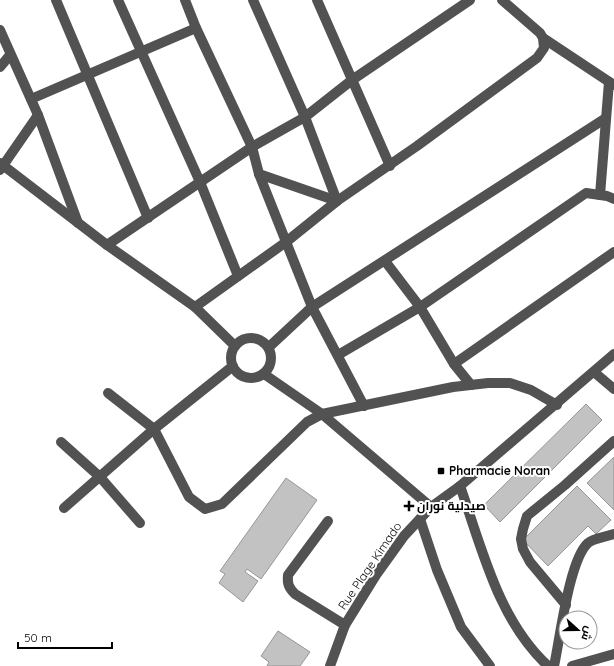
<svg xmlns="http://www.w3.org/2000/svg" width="614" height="666" font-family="Quicksand,Cairo,sans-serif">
  <rect width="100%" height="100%" fill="#fff"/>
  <g fill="#c2c2c2" stroke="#969696">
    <path d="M586 404 602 420 500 522 484 505Z"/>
    <path d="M614 457V510L587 483Z"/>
    <path d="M286 478 317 500 261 579 247 569 245 572 258 581 243 602 219 583 225 574 220 571Z"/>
    <path d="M577 486 611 520 596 534 588 526 548 566 523 540Z"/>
    <path d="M278 631 310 652 300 666H267L269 662 261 656Z"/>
  </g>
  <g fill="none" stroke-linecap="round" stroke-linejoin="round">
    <g stroke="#525252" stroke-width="10">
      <path d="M56 0 148 218"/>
      <path d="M118 0 200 182 238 276"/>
      <path d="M185 0 196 28 252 147 259 174 312 307 364 406"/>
      <path d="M253 0 305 117 337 201"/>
      <path d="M317 0 390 166"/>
      <path d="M502 0 540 33 543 38 614 85"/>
      <path d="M0 30 38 115 78 223"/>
      <path d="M0 67 10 55"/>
      <path d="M31 99 196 28"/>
      <path d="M0 163 107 245 195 307 235 346"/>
      <path d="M0 170 38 115"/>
      <path d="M259 174 337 201"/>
      <path d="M600 195 609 82"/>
      <path d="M107 245 252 147 305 117 352 80 470 0"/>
      <path d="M385 261 420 307 454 364 471 385"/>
      <path d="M195 307 286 242 337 201 417 146 537 58 544 48 543 38"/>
      <circle cx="251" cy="358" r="20"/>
      <path d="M269 347 312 307 606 118"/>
      <path d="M338 355 420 307 586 193 607 196 614 199"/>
      <path d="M454 364 614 252"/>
      <path d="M594 372 614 389"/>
      <path d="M264 374 322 414 431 507"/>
      <path d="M108 393 154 429 189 497 205 509 222 504 307 422 322 414 453 387 488 383H510L531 390 557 405"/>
      <path d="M61 442 100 477 140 523"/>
      <path d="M460 486C482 548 498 620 548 666"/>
      <path d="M64 508 154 429 233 366"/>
      <path d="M420 519 437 570 461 627 490 666"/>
      <path d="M328 521 288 575C287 584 289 588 295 594L345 625"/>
      <path d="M566 605 530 562 523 549 521 539 523 529 527 516 565 485 614 441"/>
      <path d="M330 666 345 625 376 575 404 536 431 507 460 486 614 354"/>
      <path d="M554 666C560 639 569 560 588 543 594 538 606 537 614 534"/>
      <path d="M572 666 614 654"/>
    </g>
  </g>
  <g fill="#000" stroke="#fff" stroke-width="1.5">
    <rect x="437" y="467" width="8" height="8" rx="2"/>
    <path d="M407 500h4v4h4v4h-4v4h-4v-4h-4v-4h4z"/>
  </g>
  <g text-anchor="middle" stroke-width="4" stroke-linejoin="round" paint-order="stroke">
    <g font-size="12" font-weight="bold" fill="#000" stroke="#fff" text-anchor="start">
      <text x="449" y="475">Pharmacie Noran</text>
      <text x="417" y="510">صيدلية نوران</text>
    </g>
    <g font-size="12" fill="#000" stroke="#fff">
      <text transform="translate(370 566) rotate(-56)" y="4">Rue Plage Kimado</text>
    </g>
  </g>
  <g transform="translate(578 630) rotate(111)"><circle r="19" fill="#ffffff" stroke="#999999"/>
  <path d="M0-3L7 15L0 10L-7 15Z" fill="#000000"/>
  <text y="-6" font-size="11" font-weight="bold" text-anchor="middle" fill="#000000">ش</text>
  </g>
  <path d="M18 642v6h94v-6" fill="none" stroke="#000000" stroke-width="2"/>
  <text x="24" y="642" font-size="12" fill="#000000" stroke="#ffffff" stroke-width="3" paint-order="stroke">50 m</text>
</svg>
